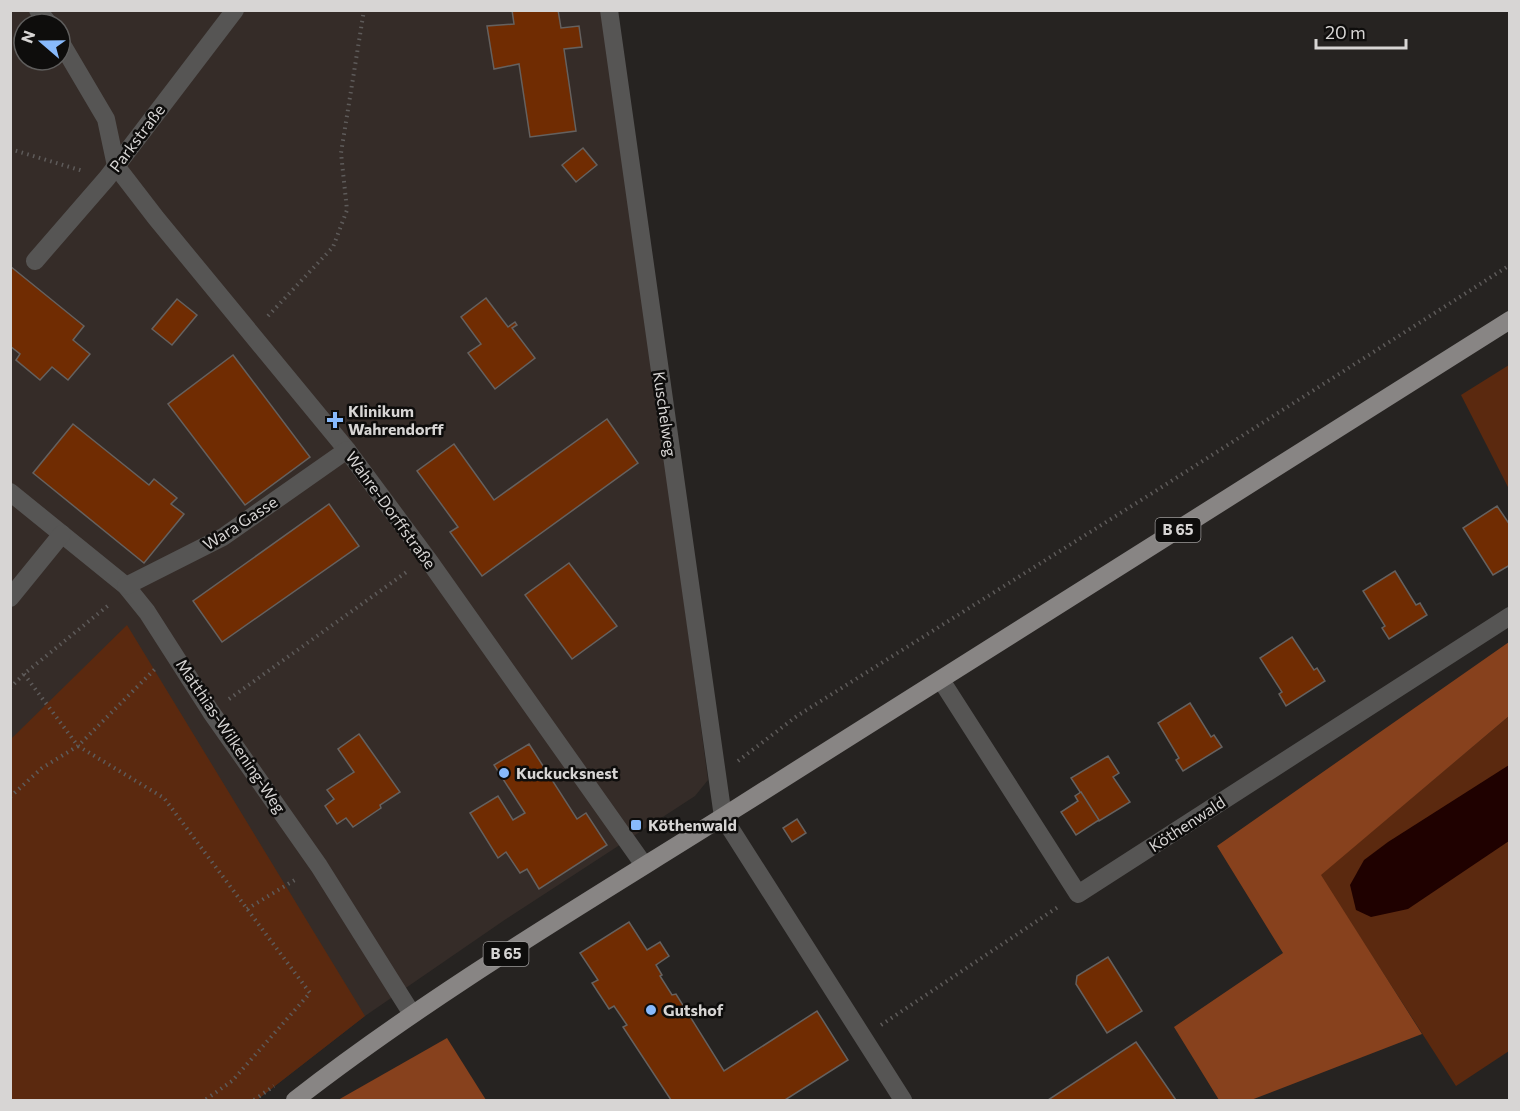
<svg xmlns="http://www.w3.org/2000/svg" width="1520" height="1111" font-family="Commissioner,sans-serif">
  <rect width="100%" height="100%" fill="#262321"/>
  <path fill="#352c28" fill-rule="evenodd" d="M10 11H605L708 780 695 796 506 919 365 1016 257 1100H11ZM24 24H60V60H24Z"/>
  <g fill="#5b290f">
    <path d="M1509 365V489L1461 395Z"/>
    <path d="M127 625 365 1016 257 1100H11V739Z"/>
    <path d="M1509 716V1051L1456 1086 1320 875Z"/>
  </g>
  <g fill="#87411d">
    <path d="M1509 642V716L1321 875 1422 1034 1251 1100H1219L1174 1027 1283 953 1217 846Z"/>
    <path d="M447 1038 486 1100H338Z"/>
  </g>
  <path fill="#1f0100" d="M1509 765V841L1408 909 1371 917 1356 910 1350 885 1364 860 1388 842Z"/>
  <g fill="#702c02" stroke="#65615f" stroke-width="1.5">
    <path d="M512 10H558L561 28 579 26 582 47 564 49 576 131 530 137 519 64 494 69 487 26 514 24Z"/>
    <path d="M583 148 597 165 576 182 562 165Z"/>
    <path d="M10 266 84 326 73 340 90 354 68 380 52 367 40 380 16 360 20 354 10 346Z"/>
    <path d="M486 298 508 327 515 322 517 325 512 328 535 358 495 389 468 353 481 344 461 317Z"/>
    <path d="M177 299 197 315 172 345 152 329Z"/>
    <path d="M233 355 310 457 245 505 168 404Z"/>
    <path d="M607 419 638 463 482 576 450 532 458 527 417 471 454 444 494 500Z"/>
    <path d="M73 424 149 485 154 479 177 498 171 504 184 514 144 563 33 473Z"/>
    <path d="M329 504 359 546 222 642 193 601Z"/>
    <path d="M1497 506 1510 525V565L1493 575 1463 528Z"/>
    <path d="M569 563 617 626 572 659 525 595Z"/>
    <path d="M1395 571 1416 605 1420 603 1427 615 1389 639 1382 628 1385 626 1363 591Z"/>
    <path d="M1292 637 1314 670 1317 668 1325 681 1286 706 1279 694 1282 692 1260 658Z"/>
    <path d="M1190 703 1211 737 1214 735 1222 747 1183 771 1176 760 1179 758 1158 723Z"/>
    <path d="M359 734 400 792 380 805 381 808 353 827 346 818 337 824 325 806 334 799 327 790 354 772 338 749Z"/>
    <path d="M529 744 577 819 586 813 607 845 539 889 527 869 520 873 506 852 498 858 470 813 498 796 513 820 525 813 494 765Z"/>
    <path d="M1108 756 1119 773 1113 777 1130 802 1099 821 1071 778Z"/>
    <path d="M1081 792 1099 820 1076 835 1061 812 1078 801 1075 796Z"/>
    <path d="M797 819 806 833 792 842 783 828Z"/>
    <path d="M629 922 647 950 660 942 669 956 656 965 662 975 660 976 672 995 676 994 724 1071 817 1011 848 1060 785 1100H671L623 1027 627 1025 614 1006 609 1009 592 983 598 980 580 953Z"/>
    <path d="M1108 957 1142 1011 1107 1033 1076 984 1077 976Z"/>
    <path d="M1136 1042 1176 1100H1048Z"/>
  </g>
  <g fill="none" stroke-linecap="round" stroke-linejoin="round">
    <g stroke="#5e5b5a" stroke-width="4" stroke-dasharray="1.5 4.5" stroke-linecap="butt">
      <path d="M10 149 83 171"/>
      <path d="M268 316 333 247 347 210 341 153 364 10"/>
      <path d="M24 674 78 746 164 798 310 993 232 1081 205 1100"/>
      <path d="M10 688 24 674 110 604"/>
      <path d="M229 699 408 571"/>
      <path d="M738 761 797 716 1154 492 1510 265"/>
      <path d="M10 797 42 768 78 746 155 669"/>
      <path d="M247 909 298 878"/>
      <path d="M881 1025 1058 907"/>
      <path d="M254 1100 274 1086"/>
    </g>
    <g stroke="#565554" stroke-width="18">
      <path d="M38 10 49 24"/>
      <path d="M609 10 723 817 903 1100"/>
      <path d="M60 41 106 119 116 166 156 218 347 450 427 558 644 865"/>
      <path d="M35 261 107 178 235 10"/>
      <path d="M10 492 126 586 147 612 211 712 319 866 412 1014"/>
      <path d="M126 586 223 537 347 450"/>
      <path d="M10 598 62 534"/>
      <path d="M941 680 1078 894 1510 616"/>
    </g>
    <path stroke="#888584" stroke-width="18" d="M295 1100C430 995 579 907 724 816 986 651 1247 485 1510 320"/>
  </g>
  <g fill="#88bafc" stroke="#0e0d0c" stroke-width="2">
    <path d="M332 411h6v6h6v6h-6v6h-6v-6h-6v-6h6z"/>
    <circle cx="504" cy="773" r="6"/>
    <rect x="630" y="819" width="12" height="12" rx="3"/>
    <circle cx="651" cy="1010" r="6"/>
  </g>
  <g text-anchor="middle" stroke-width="5" stroke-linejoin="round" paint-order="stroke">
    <g fill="#0e0d0c" stroke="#9b9998" stroke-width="1.5">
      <rect x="1155.5" y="518" width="45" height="24" rx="4.5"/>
      <rect x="483.5" y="942" width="45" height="24" rx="4.5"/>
    </g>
    <g font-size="15" font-weight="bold" fill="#d7d5d4">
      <text x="1178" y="535">B 65</text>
      <text x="506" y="959">B 65</text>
    </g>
    <g font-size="16" fill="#d7d5d4" stroke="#0e0d0c">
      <text transform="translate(137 138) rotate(-53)" y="6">Parkstraße</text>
      <text transform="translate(665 414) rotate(82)" y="6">Kuschelweg</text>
      <text transform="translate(391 510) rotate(54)" y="6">Wahre-Dorffstraße</text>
      <text transform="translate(240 523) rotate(-33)" y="6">Wara Gasse</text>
      <text transform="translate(231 736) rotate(56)" y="6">Matthias-Wilkening-Weg</text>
      <text transform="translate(1187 824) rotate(-33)" y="6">Köthenwald</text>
    </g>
    <g font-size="16" font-weight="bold" fill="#d7d5d4" stroke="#0e0d0c" text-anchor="start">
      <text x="348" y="417">Klinikum<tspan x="348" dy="18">Wahrendorff</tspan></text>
      <text x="516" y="779">Kuckucksnest</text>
      <text x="648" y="831">Köthenwald</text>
      <text x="663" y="1016">Gutshof</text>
    </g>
  </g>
  <rect width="1520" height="1111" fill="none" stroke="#d7d5d4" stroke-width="24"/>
  <g transform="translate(42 42) rotate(290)"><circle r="28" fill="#0e0d0c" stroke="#5e5d5c" stroke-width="1.5"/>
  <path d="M0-4.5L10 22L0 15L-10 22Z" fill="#88bafc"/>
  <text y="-9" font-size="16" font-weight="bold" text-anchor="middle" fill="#d7d5d4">N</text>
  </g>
  <path d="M1316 39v9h90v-9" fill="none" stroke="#d7d5d4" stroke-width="3"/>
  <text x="1325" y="39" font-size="18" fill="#d7d5d4" stroke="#0e0d0c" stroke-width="4.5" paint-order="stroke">20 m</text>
</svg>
